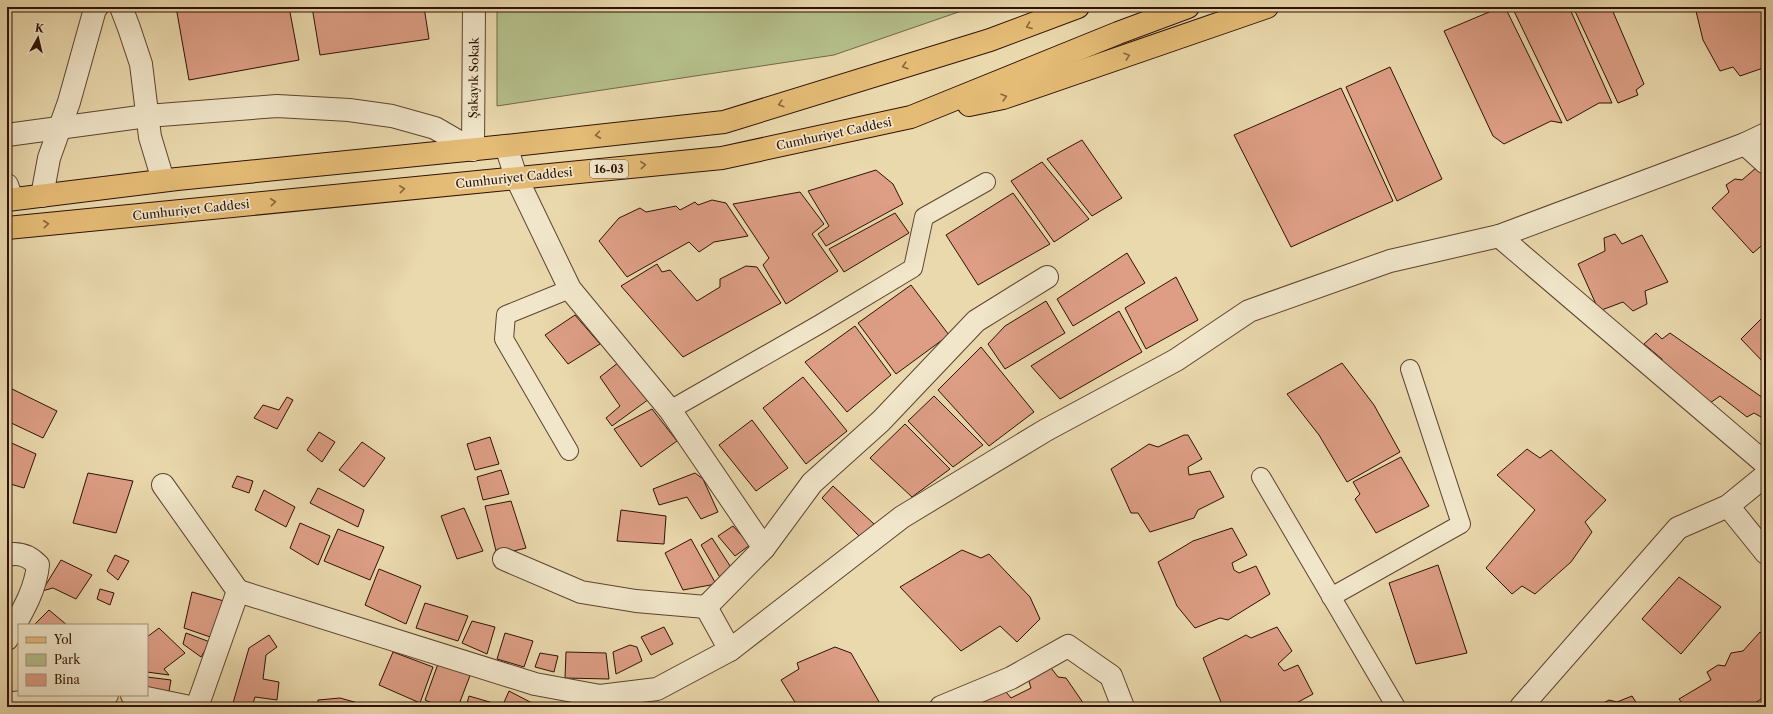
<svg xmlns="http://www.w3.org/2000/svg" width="1773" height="714" font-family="'Libre Caslon Text',serif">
  <rect width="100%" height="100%" fill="#ead9ad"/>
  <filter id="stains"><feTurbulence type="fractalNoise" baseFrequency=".005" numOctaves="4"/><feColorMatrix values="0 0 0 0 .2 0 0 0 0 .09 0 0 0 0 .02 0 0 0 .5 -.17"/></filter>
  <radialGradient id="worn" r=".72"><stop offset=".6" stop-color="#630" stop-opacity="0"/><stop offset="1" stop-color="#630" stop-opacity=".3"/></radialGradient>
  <path fill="#b5c08b" stroke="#726848" d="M497 7H973L834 55 497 106Z"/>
  <g fill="#dd9e85" stroke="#2f1105">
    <path d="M176 7H289L299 60 189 80Z"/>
    <path d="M312 7H424L429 39 320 55Z"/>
    <path d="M1501 7H1505L1562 123 1551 121 1504 144 1493 136 1444 31Z"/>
    <path d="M1512 7H1569L1612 103H1599L1567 121Z"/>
    <path d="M1573 7H1611L1644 84 1636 90 1638 95 1618 103Z"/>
    <path d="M1695 7H1766V67L1740 76 1733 67 1720 71 1703 40Z"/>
    <path d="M1390 67 1442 179 1397 201 1346 87Z"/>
    <path d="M1341 88 1393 201 1291 247 1234 135Z"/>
    <path d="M1082 140 1122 198 1092 216 1047 159Z"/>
    <path d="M1042 162 1089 219 1054 242 1011 181Z"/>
    <path d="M1756 168 1766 177V242L1753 253 1712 208 1729 192 1726 185 1735 179 1742 180Z"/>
    <path d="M876 170 893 184 903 204 826 246 818 234 829 226 808 191Z"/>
    <path d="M800 192 824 224 812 234 838 271 786 304 763 265 769 258 733 204Z"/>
    <path d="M1013 193 1050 244 978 285 946 235Z"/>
    <path d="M712 200 726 203 748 236 714 242 699 252 689 242 627 277 599 241 619 218 640 208 646 212 676 206 680 210 695 202 698 205Z"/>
    <path d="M895 213 909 233 844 272 829 249Z"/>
    <path d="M1615 234 1622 244 1642 235 1668 282 1645 291 1647 304 1633 311 1623 302 1599 311 1578 264 1605 251 1604 238Z"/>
    <path d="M1127 253 1145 283 1073 326 1057 299Z"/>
    <path d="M657 264 662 272 670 270 697 301 720 287V279L746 266 757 267 781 303 683 357 621 286Z"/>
    <path d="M1176 277 1198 320 1146 349 1125 308Z"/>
    <path d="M911 285 949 335 896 374 858 323Z"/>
    <path d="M1046 301 1065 333 1005 369 988 344 1005 326Z"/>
    <path d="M1119 311 1142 352 1060 399 1031 366Z"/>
    <path d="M1766 314V365L1741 339Z"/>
    <path d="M575 315 600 344 568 364 545 335Z"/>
    <path d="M855 326 891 375 847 412 805 362Z"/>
    <path d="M1656 333 1662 339 1670 333 1766 400V411L1761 417 1754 413 1747 417 1720 396 1710 403 1661 366 1662 359 1644 344Z"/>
    <path d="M981 347 1034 412 989 446 938 390Z"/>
    <path d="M619 362 649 399 612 426 606 418 620 406 600 377Z"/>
    <path d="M1342 363 1374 405 1400 452 1347 482 1319 435 1287 394Z"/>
    <path d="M803 377 847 431 806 464 763 408Z"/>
    <path d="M10 388 57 411 43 438 7 421V393Z"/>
    <path d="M934 396 983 445 953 467 908 421Z"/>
    <path d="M287 397 293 400 277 429 254 418 263 405 279 410Z"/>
    <path d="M652 409 677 441 641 467 614 429Z"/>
    <path d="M752 420 788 468 756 491 719 445Z"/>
    <path d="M905 424 950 469 912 497 870 458Z"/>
    <path d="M319 432 335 442 322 462 307 450Z"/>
    <path d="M1184 435H1188L1202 459 1188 467 1189 475 1210 471 1224 497 1198 510 1194 518 1150 532 1138 513H1131L1111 469 1149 444 1158 447Z"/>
    <path d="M490 437 499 464 475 470 467 444Z"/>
    <path d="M7 441 36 454 24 488 7 483Z"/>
    <path d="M362 442 385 458 364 487 339 470Z"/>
    <path d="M1527 449 1540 458 1551 450 1606 500 1585 522 1592 532 1571 562 1535 594 1522 586 1512 594 1486 568 1535 510 1497 475Z"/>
    <path d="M1401 457 1429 506 1376 533 1355 499 1360 494 1353 482Z"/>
    <path d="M501 470 509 494 483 500 477 477Z"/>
    <path d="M88 473 133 481 116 533 73 523Z"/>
    <path d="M695 473 703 479 718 512 701 519 687 497 659 505 653 489Z"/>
    <path d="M237 476 253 481 249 493 232 487Z"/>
    <path d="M833 486 874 524 860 537 822 498Z"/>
    <path d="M318 488 364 510 358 527 310 503Z"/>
    <path d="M264 490 295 507 286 527 255 510Z"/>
    <path d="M511 501 526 548 497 555 485 506Z"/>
    <path d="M464 508 483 551 457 559 441 516Z"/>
    <path d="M621 510 666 516 664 544 617 541Z"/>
    <path d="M300 523 330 536 318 565 290 548Z"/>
    <path d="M733 526 750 545 735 556 718 536Z"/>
    <path d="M1232 528 1247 555 1232 563 1234 570 1239 573 1256 566 1270 594 1228 620 1220 618 1195 628 1177 606 1158 562 1193 541Z"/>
    <path d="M338 529 384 547 370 580 324 561Z"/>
    <path d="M712 538 734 572 722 581 701 545Z"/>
    <path d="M691 539 716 584 683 590 665 553Z"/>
    <path d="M962 550 981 558 989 554 1030 597 1040 619 1017 642 1000 626 961 651 900 587Z"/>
    <path d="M115 555 129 561 118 580 107 571Z"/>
    <path d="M61 560 92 575 76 599 53 588 42 591Z"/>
    <path d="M1438 565 1467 653 1416 664 1389 583Z"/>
    <path d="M379 569 421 586 406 624 365 605Z"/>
    <path d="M1679 577 1721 607 1681 654 1642 619Z"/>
    <path d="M100 589 114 593 110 605 97 599Z"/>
    <path d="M192 592 231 603 219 640 184 628Z"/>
    <path d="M425 603 468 616 458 641 416 628Z"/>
    <path d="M49 610 67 625H34Z"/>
    <path d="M472 621 495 627 487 654 462 643Z"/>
    <path d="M664 627 673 644 651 655 641 637Z"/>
    <path d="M1277 627 1292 651 1278 664 1284 671 1298 665 1313 694 1289 707H1223L1203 658 1246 635 1251 638Z"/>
    <path d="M159 628 185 653 164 669 169 675 147 672V637Z"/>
    <path d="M1760 632 1766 636V703L1761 699 1752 705 1753 707H1685L1679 699 1711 680 1707 672 1718 665 1725 666 1731 653 1743 651Z"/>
    <path d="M186 633 210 642 201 657 183 644Z"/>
    <path d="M505 633 533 641 524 667 497 659Z"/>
    <path d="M269 635 277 647 266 655 263 679 279 682 277 700 255 697 252 707 233 703 249 648Z"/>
    <path d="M630 645 637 647 642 661 616 674 613 652Z"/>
    <path d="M835 647 851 653 882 707H798L781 680 799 669 797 663Z"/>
    <path d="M393 652 433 667 420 703 379 685Z"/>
    <path d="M566 652 606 653 609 679 565 678Z"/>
    <path d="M540 653 558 656 554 672 535 667Z"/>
    <path d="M439 661 471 673 458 707H441L425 700Z"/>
    <path d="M1048 664 1058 677 1066 678 1086 707H977L1002 687 1011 698 1031 688 1027 675Z"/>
    <path d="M147 677 171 680 168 697 147 694Z"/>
    <path d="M509 691 534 704 533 707H502Z"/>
    <path d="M469 696 493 703 492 707H466Z"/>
    <path d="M1632 696 1639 707H1596L1609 700 1617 702Z"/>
    <path d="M340 698 372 707H317L318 700Z"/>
  </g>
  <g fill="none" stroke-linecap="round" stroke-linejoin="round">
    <defs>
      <g id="lane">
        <path d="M670 410 820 324 913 268 924 217 986 182"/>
        <path d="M569 451 504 339 506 315 570 289"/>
        <path d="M1261 477 1396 707"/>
        <path d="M1331 597 1461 524 1410 369"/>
      </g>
      <g id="street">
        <path d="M121 7 129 28 141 64 150 137 163 180"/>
        <path d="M7 135 147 116 277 106 349 110 392 116 435 128 473 150 474 7"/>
        <path d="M1745 144 1766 134"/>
        <path d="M506 146 516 177 570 289 670 410 764 548"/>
        <path d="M7 185 12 199"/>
        <path d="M42 196 49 158 69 102 95 9 97 7"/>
        <path d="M1499 236 1766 464"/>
        <path d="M163 485 238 591 197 707"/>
        <path d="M1728 506 1766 553"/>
        <path d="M7 555C20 552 29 556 38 565 35 593 20 615 7 639"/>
        <path d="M504 559 581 592 636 601 706 607 764 548 812 483 881 421 976 321 1047 277"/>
        <path d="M238 591 535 684 600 696 657 689 730 650 902 517 1046 430 1176 360 1249 311 1390 261 1499 236 1745 144 1766 163"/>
        <path d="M706 607 730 650"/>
        <path d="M132 695 190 707"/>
        <path d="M7 704 44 699 107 695"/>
        <path d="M941 707 1011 678 1068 646 1111 676 1123 707"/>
        <path d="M1521 707 1678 528 1728 506 1766 475"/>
      </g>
      <g id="primary">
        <path d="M969 105 1003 98 1267 7"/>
        <path d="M7 200 177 179 506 146 724 122 990 40 1078 7"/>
        <path d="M7 228 722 158 911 117 1118 33 1188 7"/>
      </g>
    </defs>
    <use href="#lane" stroke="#5e432f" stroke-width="20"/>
    <use href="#street" stroke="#5e432f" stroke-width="24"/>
    <use href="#primary" stroke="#2f1105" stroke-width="24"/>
    <use href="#lane" stroke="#f1e6ca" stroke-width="18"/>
    <use href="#street" stroke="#f1e6ca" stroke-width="22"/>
    <use href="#primary" stroke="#e5bc76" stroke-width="22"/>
  </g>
  <defs><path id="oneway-chevron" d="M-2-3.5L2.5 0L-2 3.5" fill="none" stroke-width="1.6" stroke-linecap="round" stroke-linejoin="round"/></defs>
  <g stroke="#8a663e">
    <use href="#oneway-chevron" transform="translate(1029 26) rotate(159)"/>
    <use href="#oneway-chevron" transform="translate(1127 56) rotate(-19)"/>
    <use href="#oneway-chevron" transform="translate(905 66) rotate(163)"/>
    <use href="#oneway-chevron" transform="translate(1004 97) rotate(-16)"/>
    <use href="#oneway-chevron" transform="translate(781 104) rotate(163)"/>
    <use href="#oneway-chevron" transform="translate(598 135) rotate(173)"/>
    <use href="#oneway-chevron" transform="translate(643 165) rotate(-5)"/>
    <use href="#oneway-chevron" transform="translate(402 189) rotate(-6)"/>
    <use href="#oneway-chevron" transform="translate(273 202) rotate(-6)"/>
    <use href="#oneway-chevron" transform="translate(46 224) rotate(-6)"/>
  </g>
  <g text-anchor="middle" stroke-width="3.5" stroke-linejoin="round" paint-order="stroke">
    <rect fill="#f1e6ca" stroke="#695140" stroke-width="1" x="590" y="160" width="38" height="18" rx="3"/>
    <g font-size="11" font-weight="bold" fill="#2f1105">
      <text x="609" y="173">16-03</text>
    </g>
    <g font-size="12" fill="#2f1105" stroke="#f1e6ca">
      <text transform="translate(474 78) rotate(-89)" y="4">Şakayık Sokak</text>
      <text transform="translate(834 134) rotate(-12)" y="4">Cumhuriyet Caddesi</text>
      <text transform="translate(514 178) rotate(-6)" y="4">Cumhuriyet Caddesi</text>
      <text transform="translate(191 210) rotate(-6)" y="4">Cumhuriyet Caddesi</text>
    </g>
  </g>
  <rect width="1773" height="714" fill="none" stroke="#ead9ad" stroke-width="24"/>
  <rect x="8" y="8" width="1757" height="698" fill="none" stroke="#2f1105" stroke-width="2"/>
  <rect x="12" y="12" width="1749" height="690" fill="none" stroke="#2f1105"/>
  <rect x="18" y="624" width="130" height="72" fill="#f1e6ca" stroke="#a3917b"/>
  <rect x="26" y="637" width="20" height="6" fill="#e5bc76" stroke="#a3917b"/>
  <text x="54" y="644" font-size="12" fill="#2f1105">Yol</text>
  <rect x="26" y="654" width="20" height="12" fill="#b5c08b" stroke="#a3917b"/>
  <text x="54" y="664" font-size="12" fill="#2f1105">Park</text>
  <rect x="26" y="674" width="20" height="12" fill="#dd9e85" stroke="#a3917b"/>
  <text x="54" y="684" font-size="12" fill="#2f1105">Bina</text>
  <g transform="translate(38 38) rotate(8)" stroke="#f1e6ca" stroke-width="3" paint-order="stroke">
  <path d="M0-3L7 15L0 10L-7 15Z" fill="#2f1105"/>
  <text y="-6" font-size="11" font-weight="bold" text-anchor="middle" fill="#2f1105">K</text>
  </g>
  <rect width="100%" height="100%" filter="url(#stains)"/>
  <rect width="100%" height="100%" fill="url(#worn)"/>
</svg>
